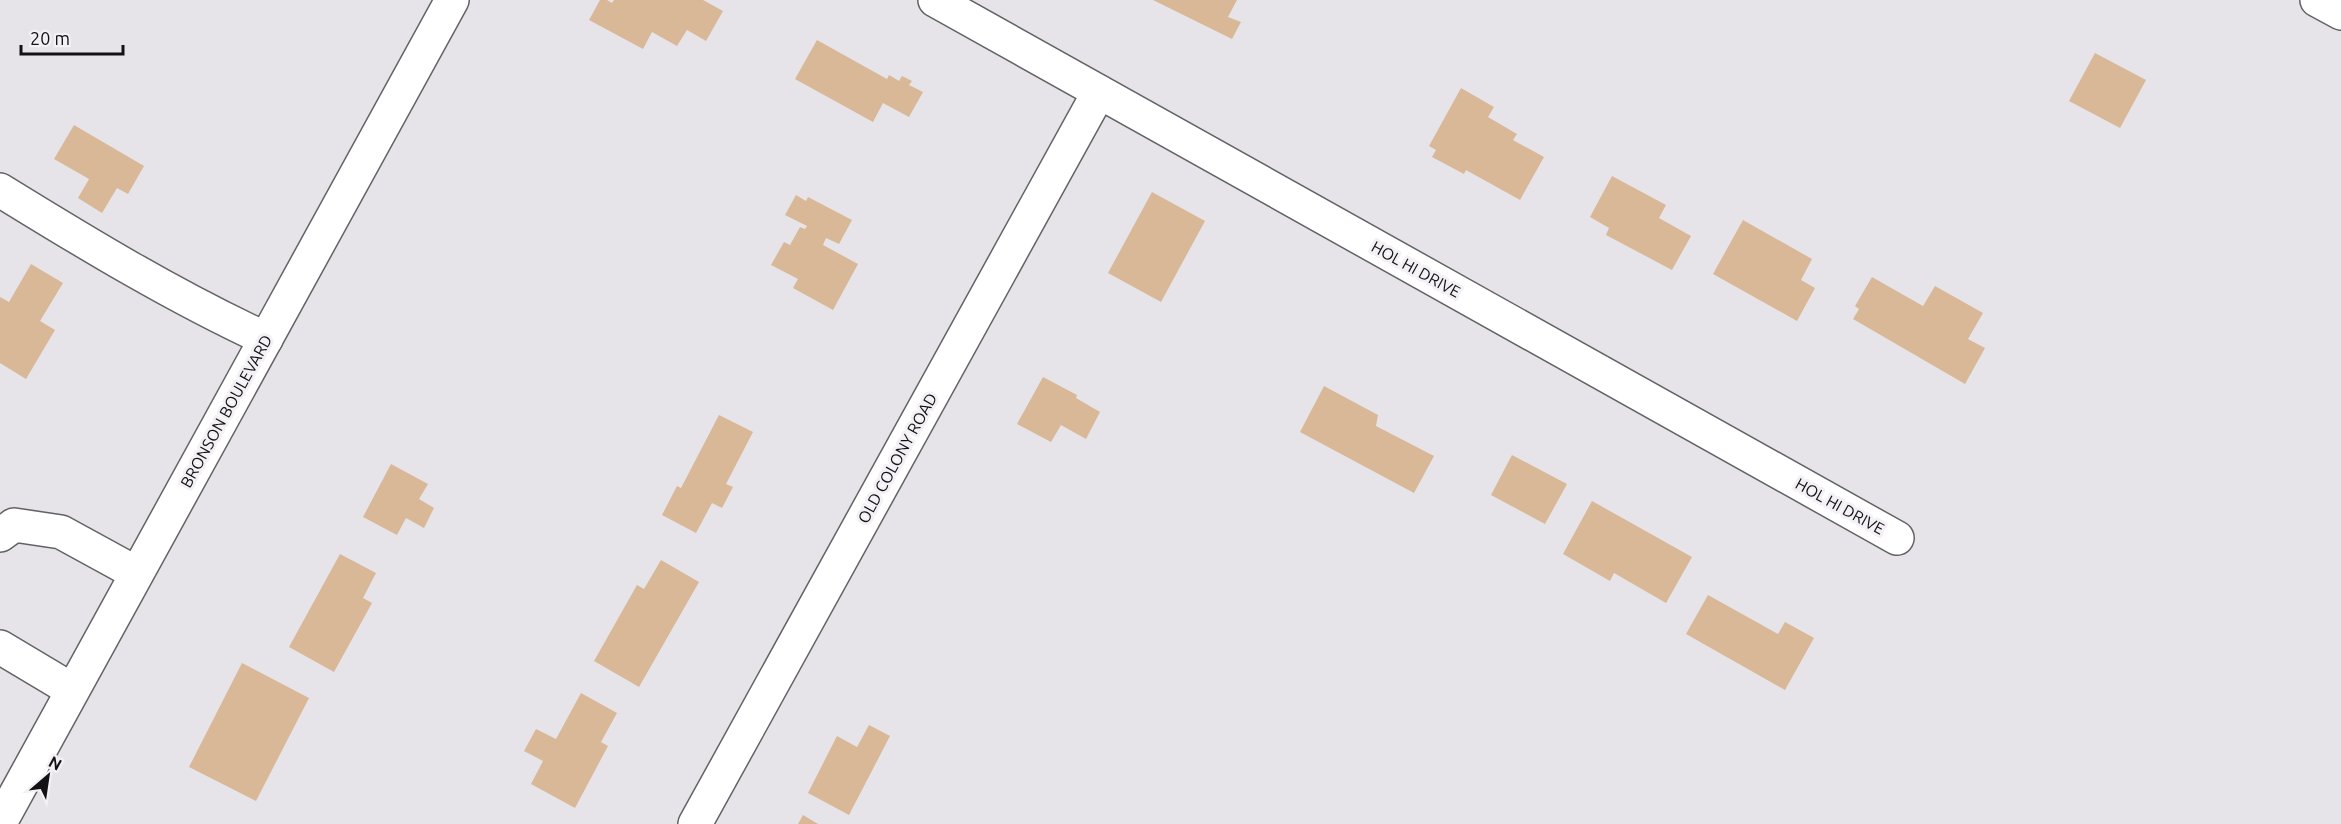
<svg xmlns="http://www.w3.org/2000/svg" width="2341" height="824" font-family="Ubuntu,sans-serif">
  <rect width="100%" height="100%" fill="#e6e4e9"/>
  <g fill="#d9b898">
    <path d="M600 0H607L612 3 614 0H703L723 11 706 41 687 30 677 46 652 32 643 49 589 20Z"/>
    <path d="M1153 0H1237L1228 17 1241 22 1232 39Z"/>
    <path d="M817 40 887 79 889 75 899 81 902 76 912 81 909 85 923 92 909 117 883 103 873 122 795 79Z"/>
    <path d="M2095 53 2146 80 2120 128 2069 101Z"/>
    <path d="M1461 88 1494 107 1488 117 1517 134 1513 140 1544 157 1520 200 1466 170 1464 174 1432 157 1436 150 1429 146Z"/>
    <path d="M74 125 144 166 128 194 117 188 102 213 78 198 89 179 54 159Z"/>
    <path d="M1612 176 1666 205 1659 218 1691 236 1672 270 1606 235 1609 228 1590 217Z"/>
    <path d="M1152 192 1205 221 1161 302 1108 273Z"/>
    <path d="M796 195 806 201 808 197 852 220 839 244 826 238 823 245 858 264 833 310 793 288 798 279 771 265 784 242 790 245 800 227 805 229 807 226 785 215Z"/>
    <path d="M1743 220 1812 259 1801 280 1815 288 1797 321 1713 274Z"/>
    <path d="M31 264 63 283 40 321 55 330 26 379 0 363V297L9 302Z"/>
    <path d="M1872 277 1923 306 1935 286 1983 313 1968 339 1985 348 1965 384 1853 319 1859 309 1855 306Z"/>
    <path d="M1043 377 1077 395 1076 398 1100 412 1086 439 1061 425 1051 442 1017 424Z"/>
    <path d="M1324 386 1378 415 1376 426 1434 456 1414 493 1300 432Z"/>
    <path d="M719 415 753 432 726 484 733 487 722 508 712 503 696 533 662 515 677 486 681 488Z"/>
    <path d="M1512 455 1567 484 1545 524 1491 495Z"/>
    <path d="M391 464 428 484 419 499 434 508 424 528 406 518 397 535 363 517Z"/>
    <path d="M1592 501 1692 557 1666 603 1614 573 1610 581 1563 554Z"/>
    <path d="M340 554 376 573 363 598 372 603 334 672 289 647Z"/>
    <path d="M661 560 699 582 639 687 594 661 637 585 644 589Z"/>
    <path d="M1708 595 1778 634 1785 622 1814 638 1785 690 1686 634Z"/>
    <path d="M242 663 309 698 256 801 189 767Z"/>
    <path d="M581 693 617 713 601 742 608 746 575 808 531 784 543 761 524 751 536 729 556 739Z"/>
    <path d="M869 725 890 736 849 815 808 793 837 736 857 747Z"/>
    <path d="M803 815 818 824H798Z"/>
  </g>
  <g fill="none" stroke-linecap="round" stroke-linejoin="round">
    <defs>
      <g id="minor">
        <path d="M935 0 1897 538"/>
        <path d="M2317 0 2341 13"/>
        <path d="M0 190C86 243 173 296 266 339"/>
        <path d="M0 535 14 525 61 532 136 573"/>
        <path d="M0 647 72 690"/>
        <path d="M0 823 452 0"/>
        <path d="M695 824 1099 92"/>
      </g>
    </defs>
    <use href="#minor" stroke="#636266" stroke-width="36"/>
    <use href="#minor" stroke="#fff" stroke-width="33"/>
  </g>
  <g text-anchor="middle" stroke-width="6" stroke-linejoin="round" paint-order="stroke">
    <g font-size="16" fill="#121113" stroke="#f3f1f6">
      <text transform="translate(1416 269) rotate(29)" y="6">HOL HI DRIVE</text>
      <text transform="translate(226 411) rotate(-61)" y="6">BRONSON BOULEVARD</text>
      <text transform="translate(897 458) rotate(-61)" y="6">OLD COLONY ROAD</text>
      <text transform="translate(1840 506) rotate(29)" y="6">HOL HI DRIVE</text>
    </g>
  </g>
  <g transform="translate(48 776) rotate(29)" stroke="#f3f1f6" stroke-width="4.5" paint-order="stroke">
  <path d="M0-4.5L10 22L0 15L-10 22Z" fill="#121113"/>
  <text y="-9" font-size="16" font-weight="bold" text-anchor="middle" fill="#121113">N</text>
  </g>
  <path d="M21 45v9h102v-9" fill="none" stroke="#121113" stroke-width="3"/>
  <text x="30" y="45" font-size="18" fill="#121113" stroke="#f3f1f6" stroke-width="4.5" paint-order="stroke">20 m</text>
</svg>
